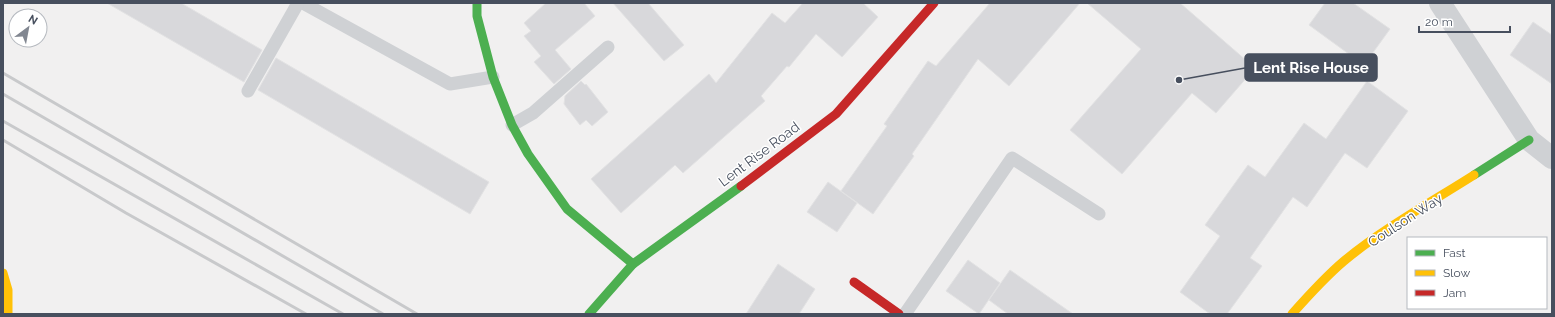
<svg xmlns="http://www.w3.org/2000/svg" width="1555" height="317" font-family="Raleway,sans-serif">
  <rect width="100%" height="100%" fill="#f1f0f0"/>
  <g fill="#d8d8db" stroke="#e2e2e3">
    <path d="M107 3H181L262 50 244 82Z"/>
    <path d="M546 3H584L595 16 555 50 571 69 554 84 534 62 541 56 524 36 531 31 524 23Z"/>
    <path d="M613 3H648L684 45 664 61Z"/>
    <path d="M803 3H863L878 17 842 57 816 34 789 67 787 66 761 96 765 101 683 173 675 165 621 213 591 179 709 74 716 83 772 13 785 23Z"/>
    <path d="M990 3H1080L1009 86 978 59 912 154 914 156 873 214 841 191 887 126 884 124 928 61 936 66Z"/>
    <path d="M1087 3H1180L1255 68 1216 113 1192 93 1122 174 1070 130 1141 49Z"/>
    <path d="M1325 3H1353L1390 29 1364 65 1309 25Z"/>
    <path d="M1533 22 1552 35V84L1510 55Z"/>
    <path d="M276 58 489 182 470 214 258 90Z"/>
    <path d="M581 81 585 85 586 84 608 112 592 126 586 120 580 125 564 104 565 96Z"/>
    <path d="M1367 81 1408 111 1367 168 1345 153 1307 207 1293 197 1250 258 1262 266 1227 314H1210L1180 292 1220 236 1205 225 1248 165 1265 177 1304 123 1326 139Z"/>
    <path d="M828 182 857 203 837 232 807 212Z"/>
    <path d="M968 260 1000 283 979 314 946 291Z"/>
    <path d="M778 264 815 289 799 314H746Z"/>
    <path d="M1010 270 1073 314H1008L989 300Z"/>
  </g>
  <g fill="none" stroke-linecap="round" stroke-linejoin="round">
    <g stroke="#cfd1d4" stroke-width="13">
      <path d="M303 3 450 84 493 77"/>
      <path d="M248 91 298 3"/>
      <path d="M512 125 533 113 608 47"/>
      <path d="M905 314 1012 158 1099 214"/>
    </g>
    <path stroke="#cfd1d4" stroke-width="22" d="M1440 3 1529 140 1552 158"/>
    <g stroke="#4caf50" stroke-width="9">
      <path d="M477 3V16L493 77 512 125 528 154 567 209 633 264"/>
      <path d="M1474 175 1529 140"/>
      <path d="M589 314 633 264 741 186"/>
    </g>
    <g stroke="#ffc107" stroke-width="9">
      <path d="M3 273 8 290V314"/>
      <path d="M1292 314C1308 296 1325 277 1344 261 1384 228 1430 203 1474 175"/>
    </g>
    <g stroke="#c62828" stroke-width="9">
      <path d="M741 186 836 114 934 3"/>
      <path d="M854 282 899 314"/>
    </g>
    <g stroke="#c8c9cb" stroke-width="3">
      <path d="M3 73 417 314"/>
      <path d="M3 94 383 314"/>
      <path d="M3 121 343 314"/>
      <path d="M3 140 126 213 306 314"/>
    </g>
  </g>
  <g text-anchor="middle" stroke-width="3" stroke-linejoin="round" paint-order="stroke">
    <g font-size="14" fill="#474f5e" stroke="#fff">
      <text transform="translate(759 154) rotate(-37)" y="5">Lent Rise Road</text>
      <text transform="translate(1405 220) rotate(-33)" y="5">Coulson Way</text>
    </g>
  </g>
  <path fill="none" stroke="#474f5e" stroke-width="1.5" d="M1179 80L1245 68"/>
  <circle fill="#474f5e" stroke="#fff" stroke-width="1.5" cx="1179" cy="80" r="4"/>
  <rect fill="#474f5e" stroke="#474f5e" stroke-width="1.5" x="1245" y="54" width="132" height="27" rx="4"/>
  <g font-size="15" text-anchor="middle" font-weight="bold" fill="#fff">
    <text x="1311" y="73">Lent Rise House</text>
  </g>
  <rect width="1555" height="317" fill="none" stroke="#474f5e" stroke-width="8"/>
  <rect x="1407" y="237" width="140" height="72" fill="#ffffff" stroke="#b5b9bf"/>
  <rect x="1415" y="250" width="20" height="6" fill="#4caf50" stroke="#b5b9bf"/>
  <text x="1443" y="257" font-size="12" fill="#474f5e">Fast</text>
  <rect x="1415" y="270" width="20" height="6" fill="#ffc107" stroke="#b5b9bf"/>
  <text x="1443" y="277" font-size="12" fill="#474f5e">Slow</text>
  <rect x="1415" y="290" width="20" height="6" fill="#c62828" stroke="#b5b9bf"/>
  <text x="1443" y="297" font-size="12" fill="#474f5e">Jam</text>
  <g transform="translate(28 28) rotate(32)"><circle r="19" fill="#ffffff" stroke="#b5b9bf"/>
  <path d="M0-3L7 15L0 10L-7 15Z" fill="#828791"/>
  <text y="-6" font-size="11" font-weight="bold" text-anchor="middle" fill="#474f5e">N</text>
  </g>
  <path d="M1419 26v6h91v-6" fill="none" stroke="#474f5e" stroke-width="2"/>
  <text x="1425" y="26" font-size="12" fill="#474f5e" stroke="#ffffff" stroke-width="3" paint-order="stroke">20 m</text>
</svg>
